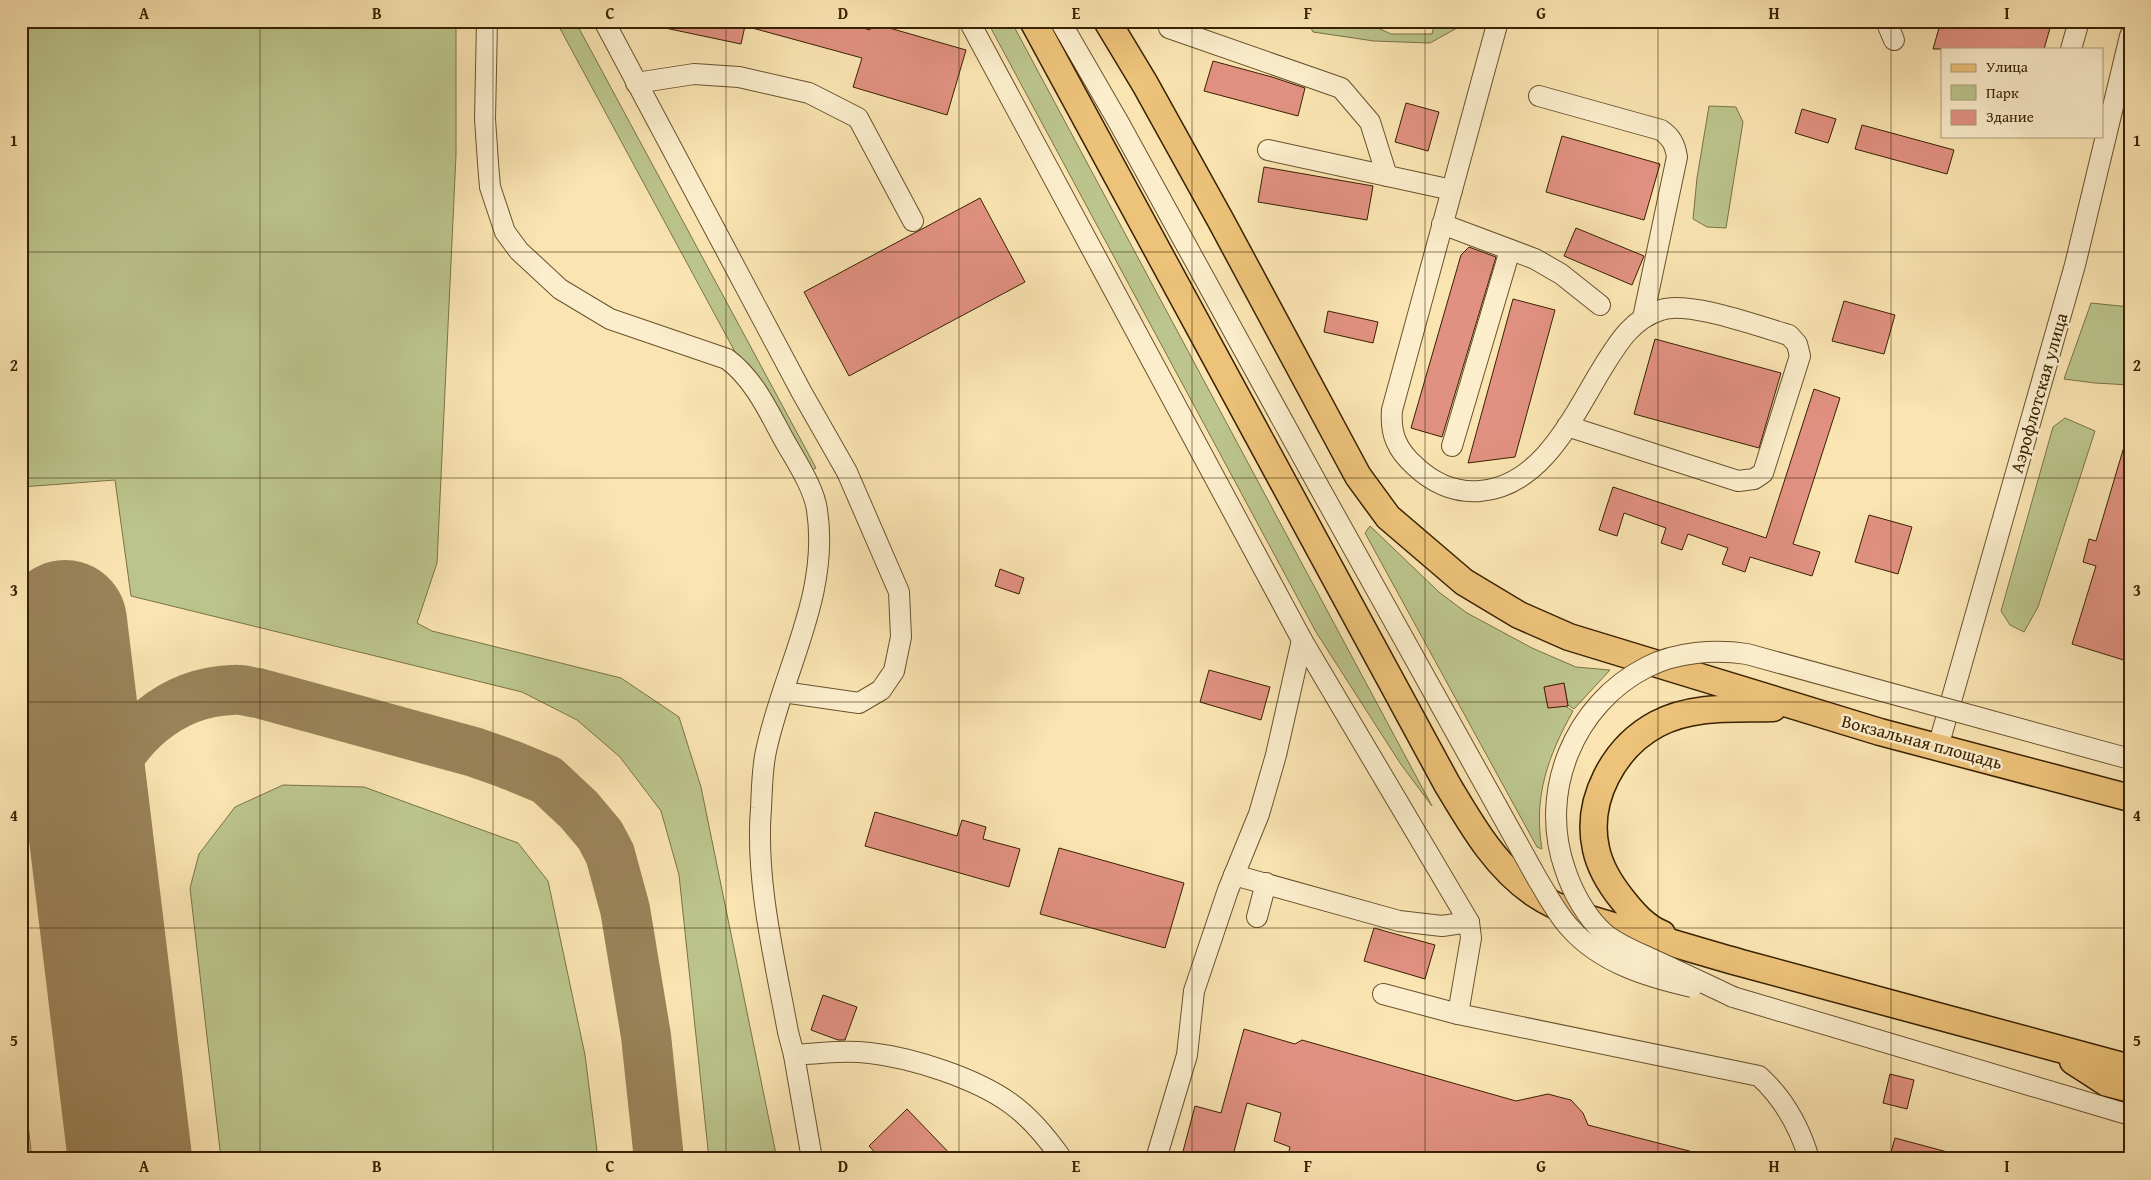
<svg xmlns="http://www.w3.org/2000/svg" width="2151" height="1180" font-family="'Gentium Book Plus',serif">
  <rect width="100%" height="100%" fill="#fae5b2"/>
  <filter id="stains"><feTurbulence type="fractalNoise" baseFrequency=".004" numOctaves="4"/><feColorMatrix values="0 0 0 0 .2 0 0 0 0 .09 0 0 0 0 .02 0 0 0 .5 -.17"/></filter>
  <radialGradient id="worn" r=".72"><stop offset=".6" stop-color="#630" stop-opacity="0"/><stop offset="1" stop-color="#630" stop-opacity=".3"/></radialGradient>
  <g fill="#bcc58d" stroke="#7a7346">
    <path d="M21 21H456V155L437 563 417 623 432 631 621 678 679 717 701 787 777 1159H709L679 875 661 811 620 757 577 720 522 692 131 596 115 480 21 487Z"/>
    <path d="M556 21H575L816 468 800 478 734 350Z"/>
    <path d="M987 21H1011L1432 806 1400 763 1316 632Z"/>
    <path d="M1307 21H1367V23L1391 34H1432L1435 21H1458L1457 28 1430 43 1374 41 1313 32Z"/>
    <path d="M1709 106 1736 107 1743 122 1726 228 1707 227 1693 219 1697 178Z"/>
    <path d="M2091 303 2130 307V385L2095 383 2064 379Z"/>
    <path d="M2065 418 2095 431 2038 607 2024 632 2010 625 2001 611 2053 427Z"/>
    <path d="M1370 526 1440 593 1467 613 1532 648 1576 667 1610 670 1574 709 1568 705 1564 683 1544 687 1548 708 1565 706 1573 711C1548 756 1533 797 1542 849L1537 847 1365 533Z"/>
    <path d="M283 785 364 787 518 843 548 881 585 1055 598 1159H221L190 888 199 854 235 807Z"/>
    <path d="M21 1064 32 1159H21Z"/>
  </g>
  <g fill="none" stroke-linecap="round" stroke-linejoin="round">
    <path stroke="#9a8359" stroke-width="50" d="M94 849C96 831 96 809 102 792 122 736 171 692 232 690 241 689 250 692 258 693L474 752 508 764 547 780 579 810 600 835 610 854 625 909 646 1036 659 1159"/>
    <path stroke="#9a8359" stroke-width="124" d="M65 622 130 1159"/>
  </g>
  <g fill="#e19181" stroke="#392100">
    <path d="M666 21H838L870 30 872 23 966 50 947 115 853 87 862 58 745 26 741 44 665 28Z"/>
    <path d="M1941 21H2052L2044 49H1933Z"/>
    <path d="M1213 61 1272 77 1305 88 1298 116 1204 91Z"/>
    <path d="M1406 103 1439 112 1428 151 1395 142Z"/>
    <path d="M1802 109 1836 119 1828 143 1795 133Z"/>
    <path d="M1862 125 1954 150 1947 174 1855 149Z"/>
    <path d="M1562 136 1660 164 1644 220 1546 192Z"/>
    <path d="M1264 167 1373 186 1367 220 1258 202Z"/>
    <path d="M980 198 1025 282 849 376 804 292Z"/>
    <path d="M1576 228 1644 256 1632 285 1564 256Z"/>
    <path d="M1469 247 1496 257 1442 437 1411 428 1461 255Z"/>
    <path d="M1513 299 1555 310 1515 457 1468 463Z"/>
    <path d="M1844 301 1895 315 1884 354 1832 341Z"/>
    <path d="M1328 311 1378 322 1373 343 1324 332Z"/>
    <path d="M1655 339 1781 373 1759 448 1634 414Z"/>
    <path d="M1814 389 1840 398 1793 544 1820 552 1812 576 1750 557 1745 572 1722 564 1728 548 1688 534 1682 550 1661 543 1666 528 1624 513 1617 536 1599 530 1613 487 1766 538Z"/>
    <path d="M2126 440 2130 441V662L2072 644 2096 566 2083 562 2089 539 2096 541Z"/>
    <path d="M1869 515 1912 527 1898 574 1855 562Z"/>
    <path d="M1000 569 1024 578 1019 594 995 586Z"/>
    <path d="M1209 670 1270 687 1261 720 1200 702Z"/>
    <path d="M1564 683 1568 706 1548 708 1544 687Z"/>
    <path d="M875 812 957 836 962 820 986 827 983 839 1020 849 1009 887 865 846Z"/>
    <path d="M1059 848 1184 883 1165 948 1040 914Z"/>
    <path d="M1374 928 1435 945 1425 979 1364 961Z"/>
    <path d="M823 995 857 1007 845 1040H838L811 1030Z"/>
    <path d="M1244 1029 1295 1044 1302 1040 1516 1101 1548 1094 1559 1097 1571 1100 1583 1113 1588 1125 1701 1154 1700 1159H1287L1290 1147 1274 1141 1281 1113 1247 1103 1232 1159H1181L1195 1106 1221 1113Z"/>
    <path d="M1890 1074 1914 1080 1907 1109 1883 1103Z"/>
    <path d="M907 1109 955 1159H881L869 1146Z"/>
    <path d="M1895 1138 1955 1154V1159H1889Z"/>
  </g>
  <g fill="none" stroke-linecap="round" stroke-linejoin="round">
    <defs>
      <g id="minor">
        <path d="M487 21 485 119 488 163 490 187 505 232 519 251 560 289 610 319 727 359C753 378 768 410 783 438 794 458 814 487 817 510 830 595 783 670 766 751 762 769 762 789 761 808 755 880 775 961 788 1032L794 1055 812 1159"/>
        <path d="M604 21 802 393 847 472 899 592 901 637 894 671 881 690 859 703 783 692"/>
        <path d="M969 21 1302 640 1469 922 1471 938 1458 1014"/>
        <path d="M1060 21 1119 123 1318 485"/>
        <path d="M1498 21 1392 410C1390 434 1397 450 1415 466 1433 483 1455 493 1480 491 1543 486 1574 414 1603 367 1618 343 1632 319 1661 310 1688 300 1760 327 1789 335L1797 344 1800 356 1763 473 1754 479 1738 481 1567 426"/>
        <path d="M1886 21 1894 40"/>
        <path d="M1169 28 1341 88 1370 122 1387 176"/>
        <path d="M2071 49 2079 21"/>
        <path d="M636 83 694 74 739 77 809 93 858 118 913 221"/>
        <path d="M1539 96 1661 130C1671 137 1675 144 1677 157L1643 318"/>
        <path d="M1268 150 1452 190"/>
        <path d="M1442 224 1535 259 1561 274 1600 305"/>
        <path d="M1452 446 1510 250"/>
        <path d="M1938 747 2075 265 2130 36"/>
        <path d="M1234 875 1399 921 1442 926 1469 922"/>
        <path d="M1257 917 1266 883"/>
        <path d="M1383 994 1458 1014 1759 1076C1783 1098 1800 1128 1809 1159"/>
        <path d="M1733 997 2130 1115"/>
        <path d="M794 1055C819 1053 845 1050 870 1053 913 1058 975 1078 1010 1103 1030 1117 1048 1139 1062 1159"/>
        <path d="M1156 1159 1187 1055 1194 991 1228 890 1259 814 1276 755 1302 640"/>
      </g>
      <g id="major">
        <path d="M1033 21 1447 784C1471 824 1495 867 1535 894 1565 914 1600 922 1634 932 1670 942 1705 953 1741 963 1871 998 2000 1033 2130 1068"/>
        <path d="M1107 21 1145 84 1221 221 1358 476 1388 517 1464 582 1519 615 1569 637 1880 732 2130 798"/>
        <path d="M1662 934C1645 927 1633 913 1622 899 1610 884 1600 868 1596 849 1585 800 1614 747 1657 724 1692 705 1735 709 1773 708"/>
        <path d="M2073 1061 2107 1083 2130 1089"/>
      </g>
    </defs>
    <use href="#minor" stroke="#69522c" stroke-width="22"/>
    <use href="#major" stroke="#392100" stroke-width="29"/>
    <use href="#minor" stroke="#fceecd" stroke-width="20"/>
    <use href="#major" stroke="#edc279" stroke-width="26"/>
    <defs>
      <g id="minor-bridge">
        <path d="M1318 485 1538 880C1548 896 1557 914 1570 928 1601 963 1648 977 1692 987"/>
        <path d="M1733 997C1706 984 1680 972 1654 960 1637 952 1618 945 1604 933 1586 917 1572 891 1565 869 1538 792 1574 704 1647 667 1676 652 1715 649 1747 654L2130 759"/>
      </g>
    </defs>
    <use href="#minor-bridge" stroke="#69522c" stroke-width="22" stroke-linecap="butt"/>
    <use href="#minor-bridge" stroke="#fceecd" stroke-width="20"/>
  </g>
  <path fill="none" stroke="#392100" stroke-width="1" stroke-opacity="0.55" d="M260 21V1159M493 21V1159M726 21V1159M959 21V1159M1192 21V1159M1425 21V1159M1658 21V1159M1891 21V1159M21 252H2130M21 478H2130M21 702H2130M21 928H2130"/>
  <g text-anchor="middle" stroke-width="5" stroke-linejoin="round" paint-order="stroke">
    <g font-size="18" fill="#392100" stroke="#fceecd">
      <text transform="translate(2039 393) rotate(-74)" y="6">Аэрофлотская улица</text>
      <text transform="translate(1922 742) rotate(15)" y="6">Вокзальная площадь</text>
    </g>
  </g>
  <rect width="2151" height="1180" fill="none" stroke="#fae5b2" stroke-width="55"/>
  <rect x="1941" y="48" width="162" height="90" fill="#fceecd" stroke="#ae9c7b"/>
  <rect x="1951" y="64" width="25" height="8" fill="#edc279" stroke="#ae9c7b"/>
  <text x="1986" y="72" font-size="15" fill="#392100">Улица</text>
  <rect x="1951" y="85" width="25" height="15" fill="#bcc58d" stroke="#ae9c7b"/>
  <text x="1986" y="98" font-size="15" fill="#392100">Парк</text>
  <rect x="1951" y="110" width="25" height="15" fill="#e19181" stroke="#ae9c7b"/>
  <text x="1986" y="122" font-size="15" fill="#392100">Здание</text>
  <rect x="28" y="28" width="2096" height="1124" fill="none" stroke="#392100" stroke-width="2"/>
  <g font-size="16" text-anchor="middle" font-weight="bold" fill="#392100">
    <text x="144" y="19">A</text>
    <text x="377" y="19">B</text>
    <text x="610" y="19">C</text>
    <text x="843" y="19">D</text>
    <text x="1076" y="19">E</text>
    <text x="1308" y="19">F</text>
    <text x="1541" y="19">G</text>
    <text x="1774" y="19">H</text>
    <text x="2007" y="19">I</text>
    <text x="14" y="146">1</text>
    <text x="2137" y="146">1</text>
    <text x="14" y="371">2</text>
    <text x="2137" y="371">2</text>
    <text x="14" y="596">3</text>
    <text x="2137" y="596">3</text>
    <text x="14" y="821">4</text>
    <text x="2137" y="821">4</text>
    <text x="14" y="1046">5</text>
    <text x="2137" y="1046">5</text>
    <text x="144" y="1172">A</text>
    <text x="377" y="1172">B</text>
    <text x="610" y="1172">C</text>
    <text x="843" y="1172">D</text>
    <text x="1076" y="1172">E</text>
    <text x="1308" y="1172">F</text>
    <text x="1541" y="1172">G</text>
    <text x="1774" y="1172">H</text>
    <text x="2007" y="1172">I</text>
  </g>
  <rect width="100%" height="100%" filter="url(#stains)"/>
  <rect width="100%" height="100%" fill="url(#worn)"/>
</svg>
